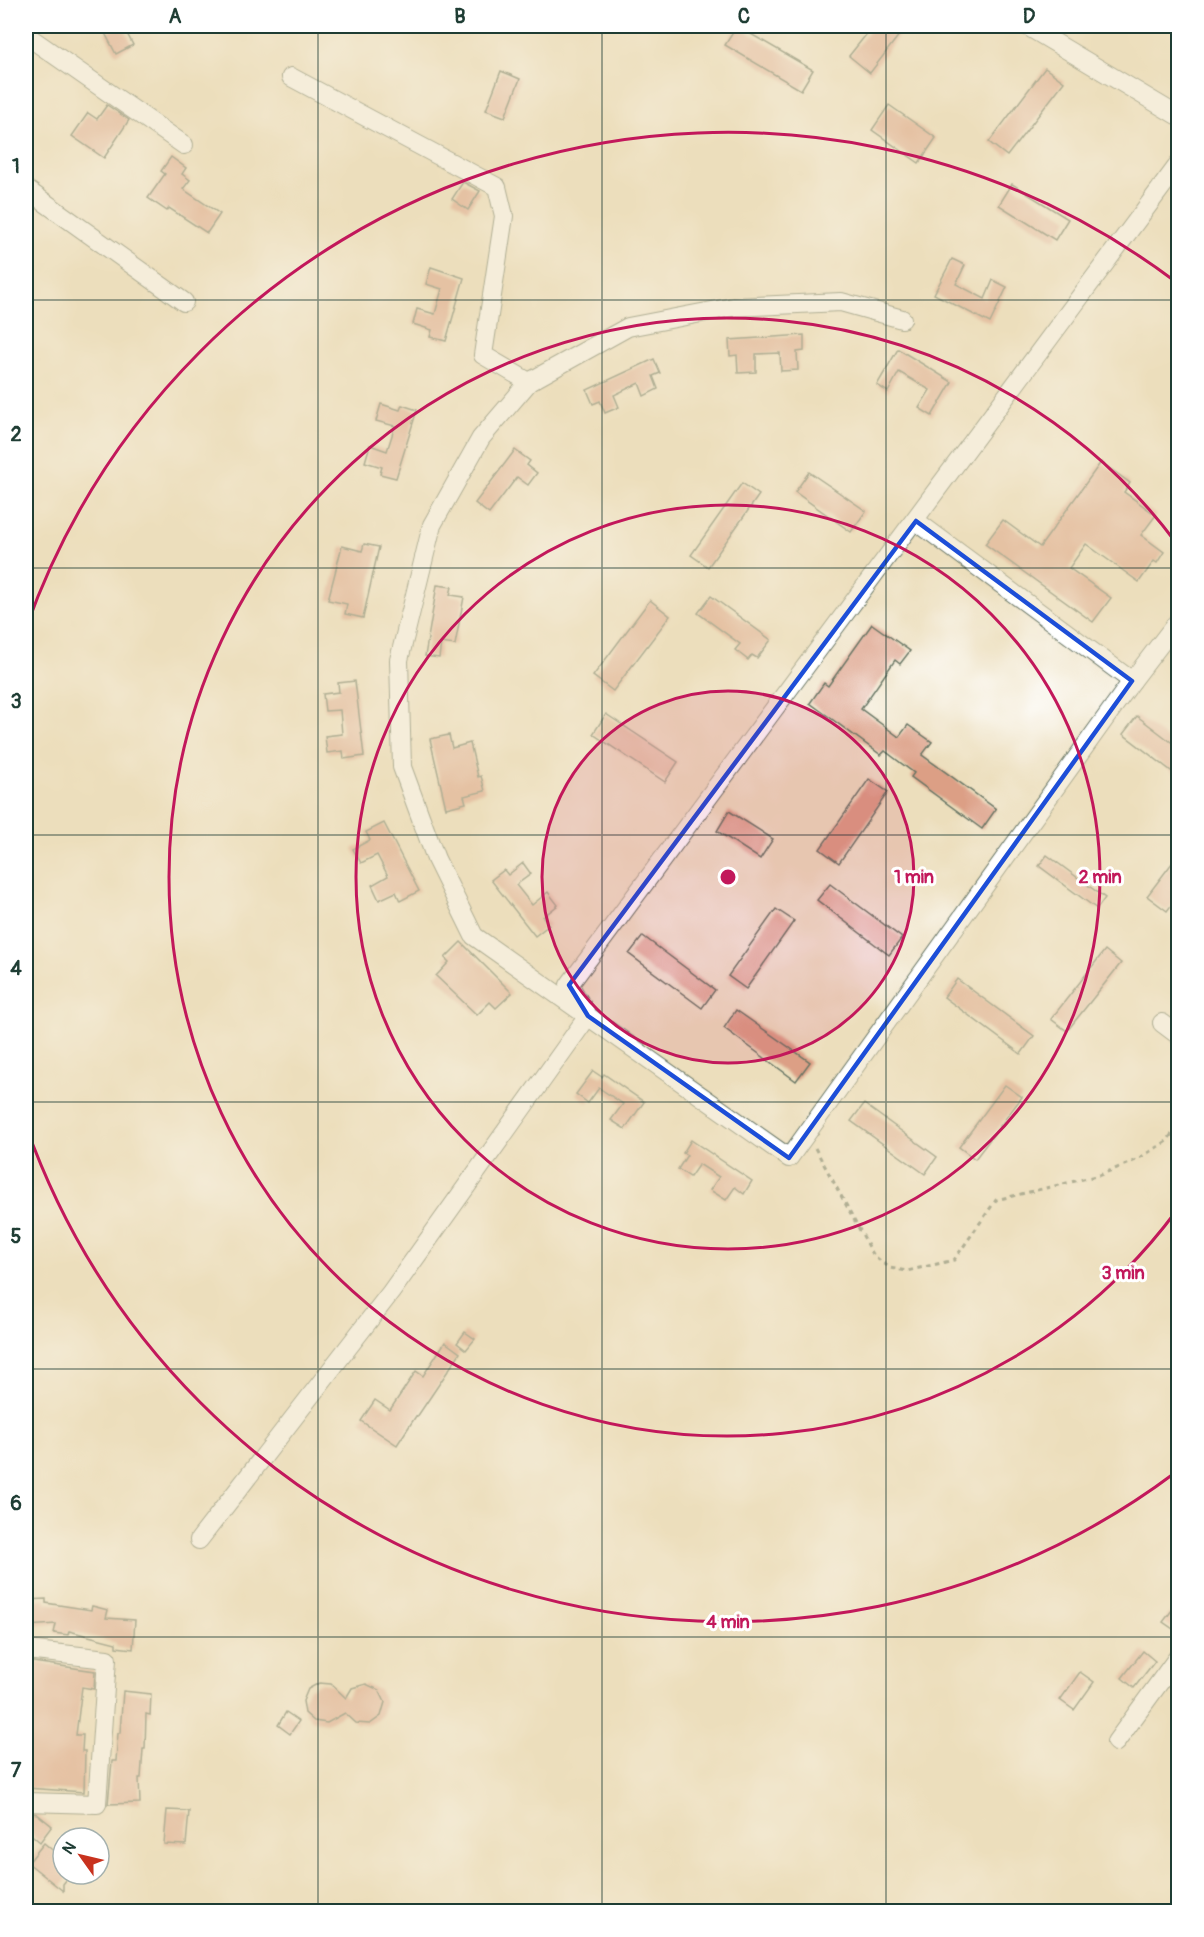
<svg xmlns="http://www.w3.org/2000/svg" width="1204" height="1937" font-family="Pangolin,sans-serif">
  <rect width="100%" height="100%" fill="#fff"/>
  <filter id="ink" filterUnits="userSpaceOnUse"><feTurbulence type="fractalNoise" baseFrequency=".0167" numOctaves="2"/><feDisplacementMap in="SourceGraphic" scale="12" xChannelSelector="R" yChannelSelector="G"/><feConvolveMatrix kernelMatrix="1 2 1 2 8 2 1 2 1" color-interpolation-filters="sRGB"/></filter>
  <filter id="wash" filterUnits="userSpaceOnUse"><feTurbulence type="fractalNoise" baseFrequency=".008" numOctaves="4" result="noise"/><feDisplacementMap in="SourceGraphic" scale="24" xChannelSelector="R" yChannelSelector="G"/><feGaussianBlur stdDeviation="1.35" result="paint"/><feColorMatrix in="noise" values="0 0 0 0 0 0 0 0 0 0 0 0 0 0 0 0 0 1.4 0 .05"/><feComposite in="paint" operator="in"/></filter>
  <g filter="url(#wash)">
    <rect width="100%" height="100%" fill="#ecdebc"/>
    <g id="blocks">
      <g fill="#dc9f85">
        <path d="M121 26H123L133 45 116 54 105 33Z"/>
        <path d="M737 26 813 70 801 90 725 45Z"/>
        <path d="M873 26H906L870 73 849 56Z"/>
        <path d="M1045 68 1064 82 1007 156 989 142Z"/>
        <path d="M501 71 520 79 505 117 486 110Z"/>
        <path d="M107 105 129 120 104 158 72 136 88 113 97 119Z"/>
        <path d="M889 105 936 138 919 163 872 130Z"/>
        <path d="M171 157 186 168 182 174 190 180 183 189 220 214 207 233 169 208 167 211 148 198 165 174 161 171Z"/>
        <path d="M463 182 480 191 468 210 452 199Z"/>
        <path d="M1012 184 1068 219 1055 240 999 205Z"/>
        <path d="M952 259 965 265 956 284 985 299 993 280 1007 287 990 323 934 294Z"/>
        <path d="M431 267 464 278 446 341 430 337 432 330 413 324 417 309 435 314 442 289 426 284Z"/>
        <path d="M804 335V351L797 352 798 370 781 371 780 353 756 354V372L738 373 737 355 730 356 729 340Z"/>
        <path d="M898 349 952 382 932 416 919 408 930 390 899 372 888 392 877 385Z"/>
        <path d="M654 359 660 373 653 376 658 389 644 396 639 383 614 395 619 407 605 413 600 401 593 404 587 390Z"/>
        <path d="M381 404 400 410 402 405 417 410 396 478 380 474 382 467 365 462 370 445 387 451 395 426 376 421Z"/>
        <path d="M515 450 530 461 527 465 537 473 528 485 517 477 489 514 475 503Z"/>
        <path d="M1101 462 1130 483 1124 492 1156 515 1141 535 1164 552 1157 563 1154 561 1139 582 1086 544 1069 568 1111 598 1093 622 985 544 1003 520 1040 547Z"/>
        <path d="M809 472 866 511 851 532 795 492Z"/>
        <path d="M742 483 759 495 708 567 691 555Z"/>
        <path d="M364 544 379 547 363 618 345 614 347 604 328 600 342 546 362 551Z"/>
        <path d="M437 585 452 587 450 595 464 597 455 645 441 643 439 658 425 656Z"/>
        <path d="M711 596 771 640 757 658 752 655 748 660 735 650 740 644 698 613Z"/>
        <path d="M650 600 670 616 613 691 593 676Z"/>
        <path d="M872 624 910 651 900 664 895 660 861 709 899 737 908 725 932 742 922 755 996 809 982 829 911 777 914 773 885 751 881 755 810 703 824 683 828 686Z"/>
        <path d="M355 681 364 756 344 759 343 751 327 753 325 736 342 734 340 710 325 711 323 694 339 692 338 683Z"/>
        <path d="M606 714 678 762 665 782 593 734Z"/>
        <path d="M1137 716 1179 748V777L1123 734Z"/>
        <path d="M449 735 452 748 470 743 478 777 481 776 485 791 464 796 466 803 446 808 430 739Z"/>
        <path d="M869 779 888 792 839 863 820 849Z"/>
        <path d="M729 811 773 839 760 859 717 831Z"/>
        <path d="M384 823 419 891 400 901 396 892 379 900 372 885 388 876 377 855 361 863 353 849 370 840 366 832Z"/>
        <path d="M1179 854V895L1167 911 1147 896Z"/>
        <path d="M1047 855 1105 898 1097 909 1039 866Z"/>
        <path d="M523 863 531 874 516 885 532 905 548 892 558 905 543 917 549 925 535 936 491 880 504 870 508 875Z"/>
        <path d="M830 884 902 938 889 955 817 900Z"/>
        <path d="M776 909 794 921 746 989 728 976Z"/>
        <path d="M643 936 715 990 702 1008 629 954Z"/>
        <path d="M461 942 512 993 496 1008 490 1002 477 1015 436 976 449 962 445 958Z"/>
        <path d="M1105 950 1121 963 1067 1031 1051 1019Z"/>
        <path d="M957 979 1034 1036 1021 1054 944 997Z"/>
        <path d="M736 1010 810 1062 796 1081 724 1028Z"/>
        <path d="M593 1071 602 1077 604 1074 644 1102 625 1129 611 1120 623 1104 599 1088 588 1103 576 1094Z"/>
        <path d="M1005 1085 1022 1097 975 1159 959 1147Z"/>
        <path d="M864 1104 937 1157 925 1174 851 1121Z"/>
        <path d="M691 1140 752 1181 744 1194 735 1187 726 1200 710 1190 719 1177 699 1164 690 1177 678 1169 687 1155 683 1153Z"/>
        <path d="M465 1332 475 1339 466 1350 457 1343Z"/>
        <path d="M445 1342 460 1353 417 1417 416 1416 397 1445 361 1421 375 1400 390 1410 416 1371 423 1376Z"/>
        <path d="M46 1599V1603L91 1610 92 1606 108 1610 106 1618 135 1620 133 1649 116 1647V1643L69 1631 68 1635 54 1633 56 1624 26 1626V1600Z"/>
        <path d="M1179 1601V1633L1163 1622Z"/>
        <path d="M1143 1651 1155 1661 1134 1688 1122 1678Z"/>
        <path d="M26 1661 95 1671 94 1689 82 1687 76 1735H83L82 1751H85L84 1792 26 1788V1772H28L26 1747Z"/>
        <path d="M1080 1672 1094 1682 1074 1710 1060 1700Z"/>
        <path d="M319 1683 331 1684 346 1698 352 1688 366 1684 379 1690 385 1702 381 1716 370 1724 356 1723 345 1713 327 1723 314 1721 305 1713 303 1701 308 1689Z"/>
        <path d="M123 1691 151 1694 150 1715 146 1714 145 1749H143L141 1778H139L140 1803 108 1804 112 1761H116L118 1733H120Z"/>
        <path d="M286 1712 299 1721 290 1734 278 1725Z"/>
        <path d="M167 1810 189 1811 186 1845 164 1844Z"/>
        <path d="M32 1813 37 1814 52 1826 40 1842 27 1831 30 1826 26 1822Z"/>
        <path d="M44 1843 63 1859V1874H71L63 1884V1891L28 1863Z"/>
      </g>
    </g>
  </g>
  <g filter="url(#ink)">
    <use href="#blocks" fill-opacity="0" stroke="#677564" stroke-width="1.5"/>
    <g fill="none" stroke-linecap="round" stroke-linejoin="round">
      <defs>
        <g id="minor">
          <path d="M1027 26 1178 116"/>
          <path d="M26 35 184 145"/>
          <path d="M291 77 497 187 504 216 483 355 529 382"/>
          <path d="M26 189 184 302"/>
          <path d="M902 319 841 302 733 307 628 327 529 382 481 438 432 525 399 660 402 767 436 859 474 936 789 1158 1132 681 1178 621"/>
          <path d="M916 521 1132 681"/>
          <path d="M1162 1023 1178 1035"/>
          <path d="M199 1540 391 1292 588 1016 569 985 1178 165"/>
          <path d="M26 1650 107 1659 97 1804 26 1802"/>
          <path d="M1116 1742 1178 1657"/>
        </g>
      </defs>
      <use href="#minor" stroke="#677564" stroke-width="20"/>
      <path stroke="#677564" stroke-width="3" stroke-dasharray="4.5 4.5" stroke-linecap="butt" d="M815 1148 874 1256 890 1268 907 1271 954 1260 996 1200 1100 1175 1136 1160 1167 1141 1178 1125"/>
      <use href="#minor" stroke="#fff" stroke-width="18"/>
    </g>
  </g>
  <path d="M0 0H1204V1937H0ZM916 521 1132 681 789 1158 588 1016 569 985Z" fill="#ecdebc" fill-opacity=".55" fill-rule="evenodd"/>
  <path fill="none" stroke="#1d4ed8" stroke-width="4.5" stroke-linejoin="round" d="M916 521 1132 681 789 1158 588 1016 569 985Z"/>
  <path fill="none" stroke="#1f3d34" stroke-width="1.5" stroke-opacity="0.55" d="M318 26V1912M602 26V1912M886 26V1912M26 300H1178M26 568H1178M26 835H1178M26 1102H1178M26 1369H1178M26 1637H1178"/>
  <circle cx="728" cy="877" r="186" fill="#c2185b" fill-opacity=".12"/>
  <g fill="none" stroke="#c2185b" stroke-width="3">
    <circle cx="728" cy="877" r="186"/>
    <circle cx="728" cy="877" r="372"/>
    <path d="M1177 1210A559 559 0 1 1 1177 544"/>
    <path d="M1176 1472A745 745 0 0 1 26 1126M26 628A745 745 0 0 1 1176 282"/>
  </g>
  <circle cx="728" cy="877" r="9" fill="#c2185b" stroke="#fff" stroke-width="3"/>
  <g font-size="18" text-anchor="middle" font-weight="bold" fill="#c2185b" stroke="#fff" stroke-width="6" stroke-linejoin="round" paint-order="stroke">
    <text x="914" y="883">1 min</text>
    <text x="1100" y="883">2 min</text>
    <text x="1123" y="1279">3 min</text>
    <text x="728" y="1628">4 min</text>
  </g>
  <rect width="1204" height="1937" fill="none" stroke="#fff" stroke-width="66"/>
  <g transform="translate(81 1856) rotate(304)"><circle r="28" fill="#ffffff" stroke="#a5b1ae" stroke-width="1.5"/>
  <path d="M0-4.5L10 22L0 15L-10 22Z" fill="#c8321e"/>
  <text y="-9" font-size="16" font-weight="bold" text-anchor="middle" fill="#1f3d34">N</text>
  </g>
  <rect x="33" y="33" width="1138" height="1871" fill="none" stroke="#1f3d34" stroke-width="2"/>
  <g font-size="20" text-anchor="middle" font-weight="bold" fill="#1f3d34">
    <text x="175" y="23">A</text>
    <text x="460" y="23">B</text>
    <text x="744" y="23">C</text>
    <text x="1029" y="23">D</text>
    <text x="16" y="173">1</text>
    <text x="16" y="441">2</text>
    <text x="16" y="708">3</text>
    <text x="16" y="975">4</text>
    <text x="16" y="1243">5</text>
    <text x="16" y="1510">6</text>
    <text x="16" y="1777">7</text>
  </g>
</svg>
